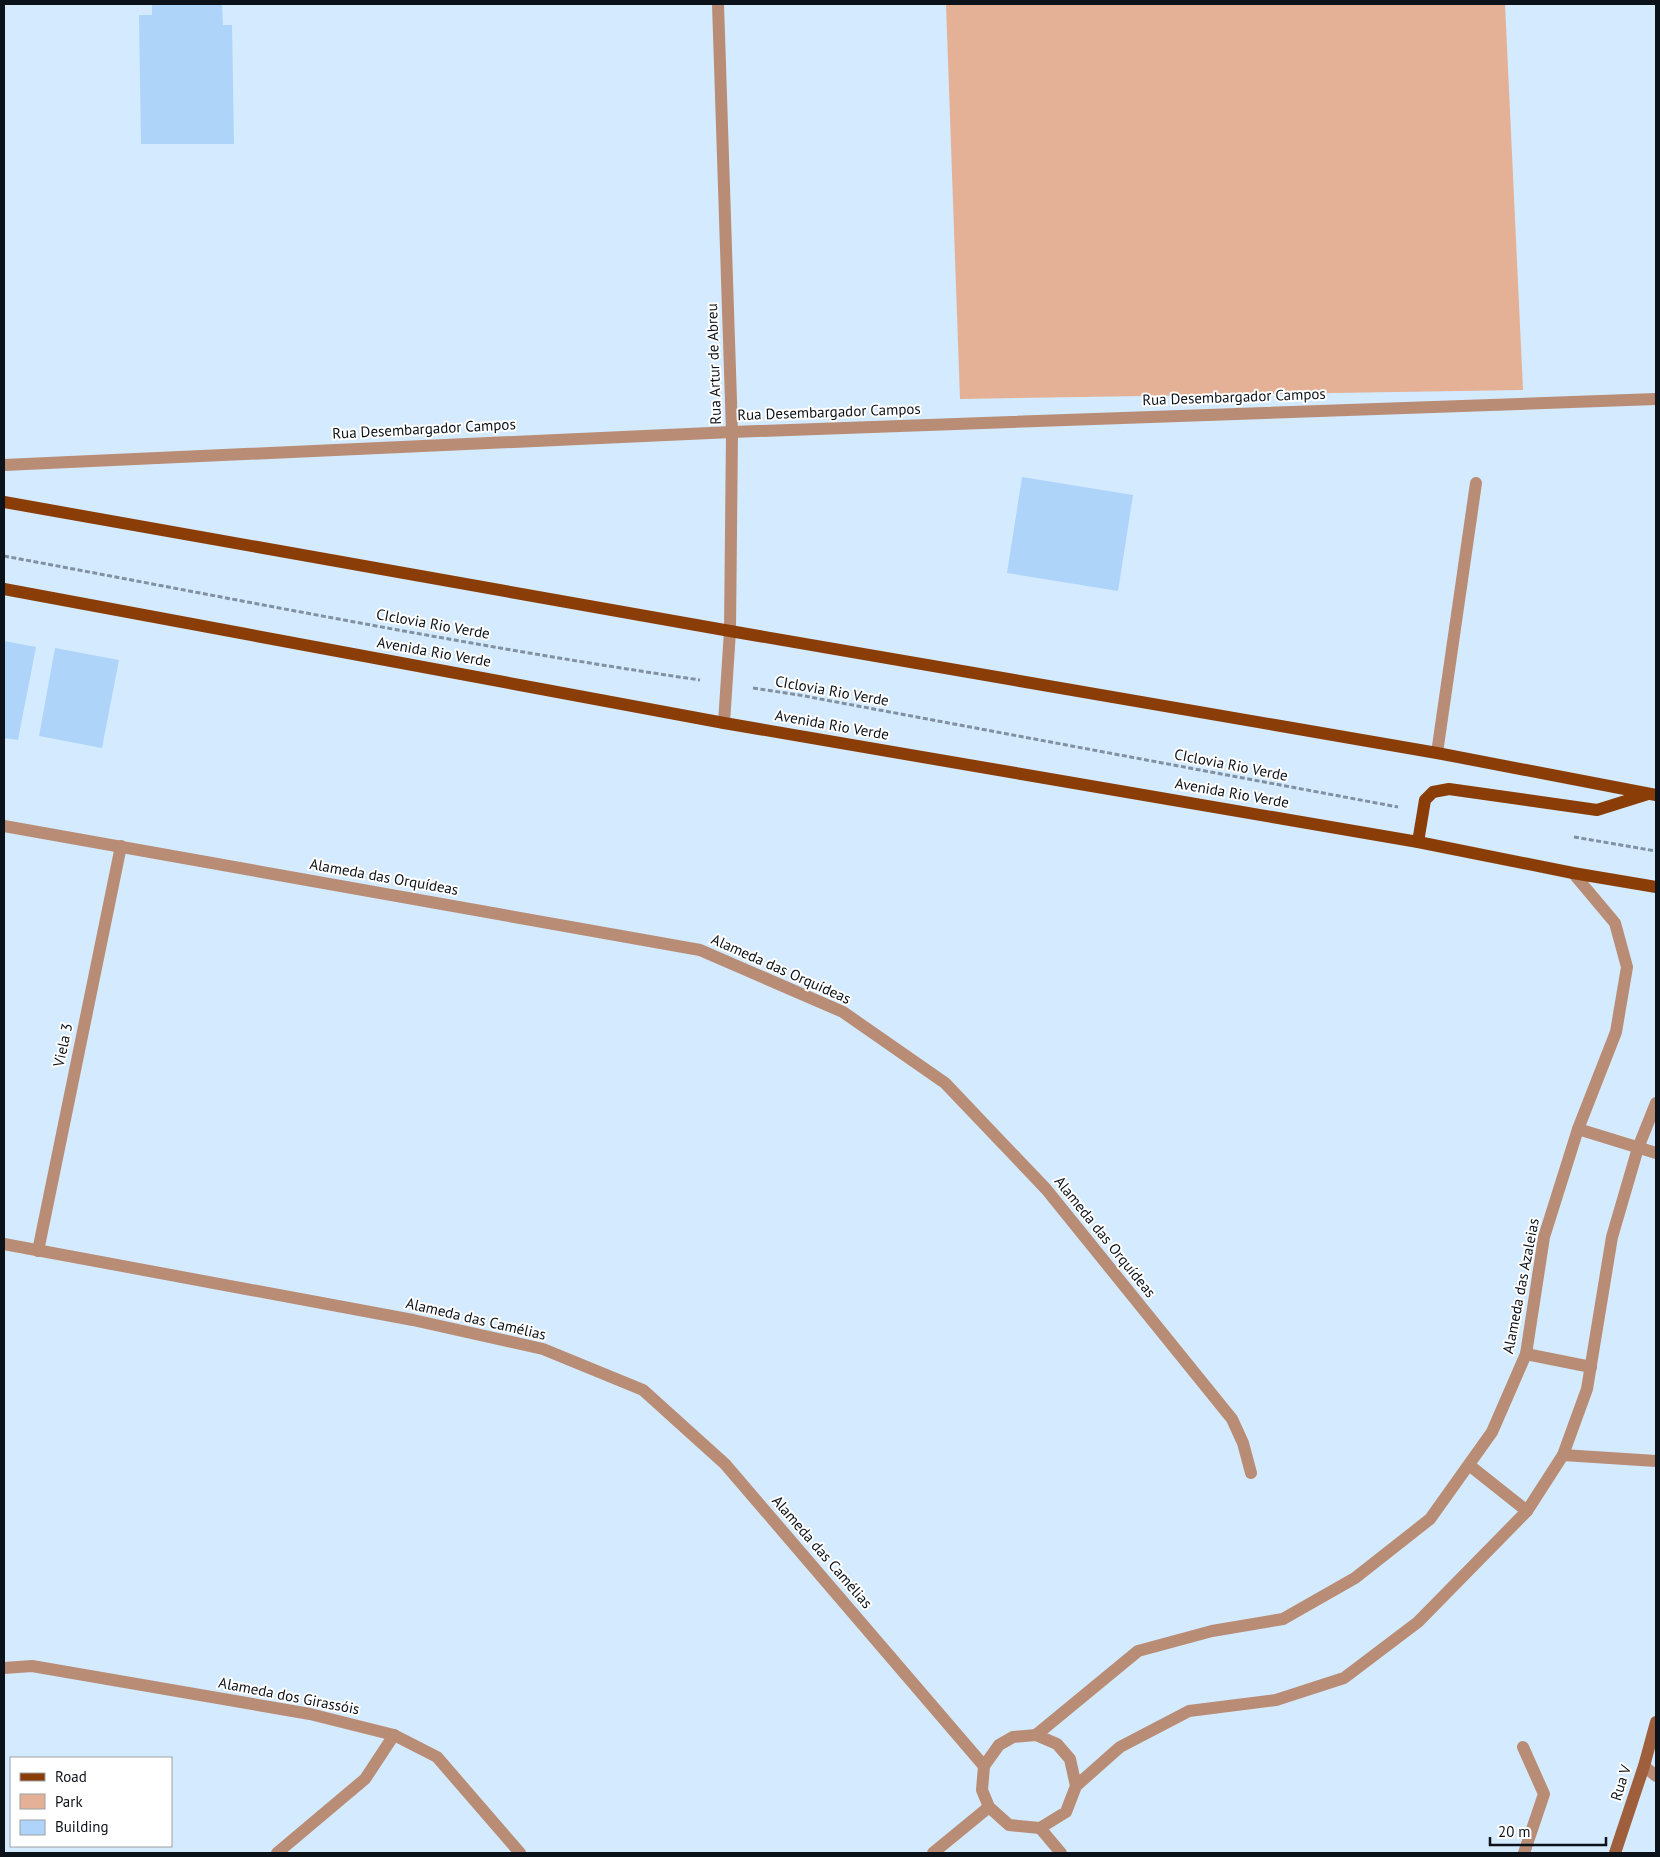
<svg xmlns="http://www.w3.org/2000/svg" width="1660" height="1857" font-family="'PT Sans',sans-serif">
  <rect width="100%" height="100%" fill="#d4eaff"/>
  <path fill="#e4b197" d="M946 4H1505L1523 390 960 399Z"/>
  <g fill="#afd4f9">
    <path d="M152 4H222L223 25H232L234 144H141L139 15H152Z"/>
    <path d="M1022 477 1133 495 1118 591 1007 573Z"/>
    <path d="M4 641 36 647 18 740 4 738Z"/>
    <path d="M55 648 119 660 102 748 39 736Z"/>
  </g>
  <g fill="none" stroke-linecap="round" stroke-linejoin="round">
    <g stroke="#8191a0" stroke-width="3" stroke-dasharray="5 2.5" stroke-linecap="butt">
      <path d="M4 556C235 599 467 646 700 680"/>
      <path d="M753 688 799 695 1398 807"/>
      <path d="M1574 837 1656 851"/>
    </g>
    <path stroke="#b98c75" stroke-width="12" d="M1437 753 1476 483"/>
    <g stroke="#b98c75" stroke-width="12">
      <path d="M718 4 732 432 730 631 724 723"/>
      <path d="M4 465 732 432 1656 399"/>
      <path d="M4 826 700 950 843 1012 945 1083 1046 1189 1232 1419 1243 1443 1251 1473"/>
      <path d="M1578 1129 1656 1153"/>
      <path d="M4 1244 413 1320 543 1349 643 1390 725 1464 984 1766"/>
      <path d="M38 1251 121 846"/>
      <path d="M1526 1354 1591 1367"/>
      <path d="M1563 1455 1656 1461"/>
      <path d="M1469 1465 1527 1511"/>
      <path d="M4 1668 32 1666 310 1714 394 1735 437 1757 520 1853"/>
      <path d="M1036 1735 1138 1651 1212 1631 1283 1619 1355 1578 1430 1519 1492 1432 1526 1354 1544 1237 1578 1129 1616 1032 1627 967 1615 923 1573 873"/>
      <path d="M1523 1747 1544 1794 1524 1853"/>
      <path d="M1644 1766 1656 1776"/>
      <path d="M1076 1786 1070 1759 1057 1744 1036 1735 1013 1737 999 1745 984 1766 982 1790 989 1807 1009 1825 1040 1828 1066 1812 1076 1786 1120 1747 1189 1711 1276 1700 1344 1678 1418 1622 1527 1511 1563 1455 1587 1389 1612 1237 1638 1148 1656 1103"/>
      <path d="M1040 1828 1061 1853"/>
      <path d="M277 1853 365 1779 394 1735"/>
      <path d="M933 1853 989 1807"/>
    </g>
    <path stroke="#9f5f3d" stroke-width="12" d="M1615 1853 1644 1766 1656 1722"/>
    <g stroke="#8a3d07" stroke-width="12">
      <path d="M4 502 730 631 1437 753 1656 795"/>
      <path d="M4 589 724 723 1418 842 1573 873 1656 887"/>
      <path d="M1418 842 1425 800 1433 792 1449 789 1597 810 1648 794"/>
    </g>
  </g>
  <g text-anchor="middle" stroke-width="4" stroke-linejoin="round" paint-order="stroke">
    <g font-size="15" fill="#0b1219" stroke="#fff">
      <text transform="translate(714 364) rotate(-92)" y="5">Rua Artur de Abreu</text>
      <text transform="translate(1234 397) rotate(-2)" y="5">Rua Desembargador Campos</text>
      <text transform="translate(829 412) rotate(-2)" y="5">Rua Desembargador Campos</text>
      <text transform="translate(424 429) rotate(-3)" y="5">Rua Desembargador Campos</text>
      <text transform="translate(433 624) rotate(10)" y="5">CIclovia Rio Verde</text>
      <text transform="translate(434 652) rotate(10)" y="5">Avenida Rio Verde</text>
      <text transform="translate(832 691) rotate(10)" y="5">CIclovia Rio Verde</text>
      <text transform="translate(832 725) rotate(10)" y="5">Avenida Rio Verde</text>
      <text transform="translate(1231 765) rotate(11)" y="5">CIclovia Rio Verde</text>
      <text transform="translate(1232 793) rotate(10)" y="5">Avenida Rio Verde</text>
      <text transform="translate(384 877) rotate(10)" y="5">Alameda das Orquídeas</text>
      <text transform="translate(781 969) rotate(24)" y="5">Alameda das Orquídeas</text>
      <text transform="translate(63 1045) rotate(-78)" y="5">Viela 3</text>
      <text transform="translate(1105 1237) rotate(51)" y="5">Alameda das Orquídeas</text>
      <text transform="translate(1521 1286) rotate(-79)" y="5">Alameda das Azaleias</text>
      <text transform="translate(476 1319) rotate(13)" y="5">Alameda das Camélias</text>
      <text transform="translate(822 1552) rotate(49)" y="5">Alameda das Camélias</text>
      <text transform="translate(289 1696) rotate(11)" y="5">Alameda dos Girassóis</text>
      <text transform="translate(1621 1783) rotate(-72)" y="5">Rua V</text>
    </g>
  </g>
  <rect width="1660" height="1857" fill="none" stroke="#0b1219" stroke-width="10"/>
  <rect x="10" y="1757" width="162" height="90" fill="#ffffff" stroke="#9da0a3"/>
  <rect x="20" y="1773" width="25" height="8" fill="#8a3d07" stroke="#9da0a3"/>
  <text x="55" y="1782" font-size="15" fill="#0b1219">Road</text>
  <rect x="20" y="1794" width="25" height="15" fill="#e4b197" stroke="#9da0a3"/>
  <text x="55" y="1807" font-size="15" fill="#0b1219">Park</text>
  <rect x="20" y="1820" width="25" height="15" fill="#afd4f9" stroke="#9da0a3"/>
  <text x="55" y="1832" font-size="15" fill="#0b1219">Building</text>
  <path d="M1490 1837v8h116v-8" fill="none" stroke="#0b1219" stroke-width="2.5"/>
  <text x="1498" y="1837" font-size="15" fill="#0b1219" stroke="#ffffff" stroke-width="4" paint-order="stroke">20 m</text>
</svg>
